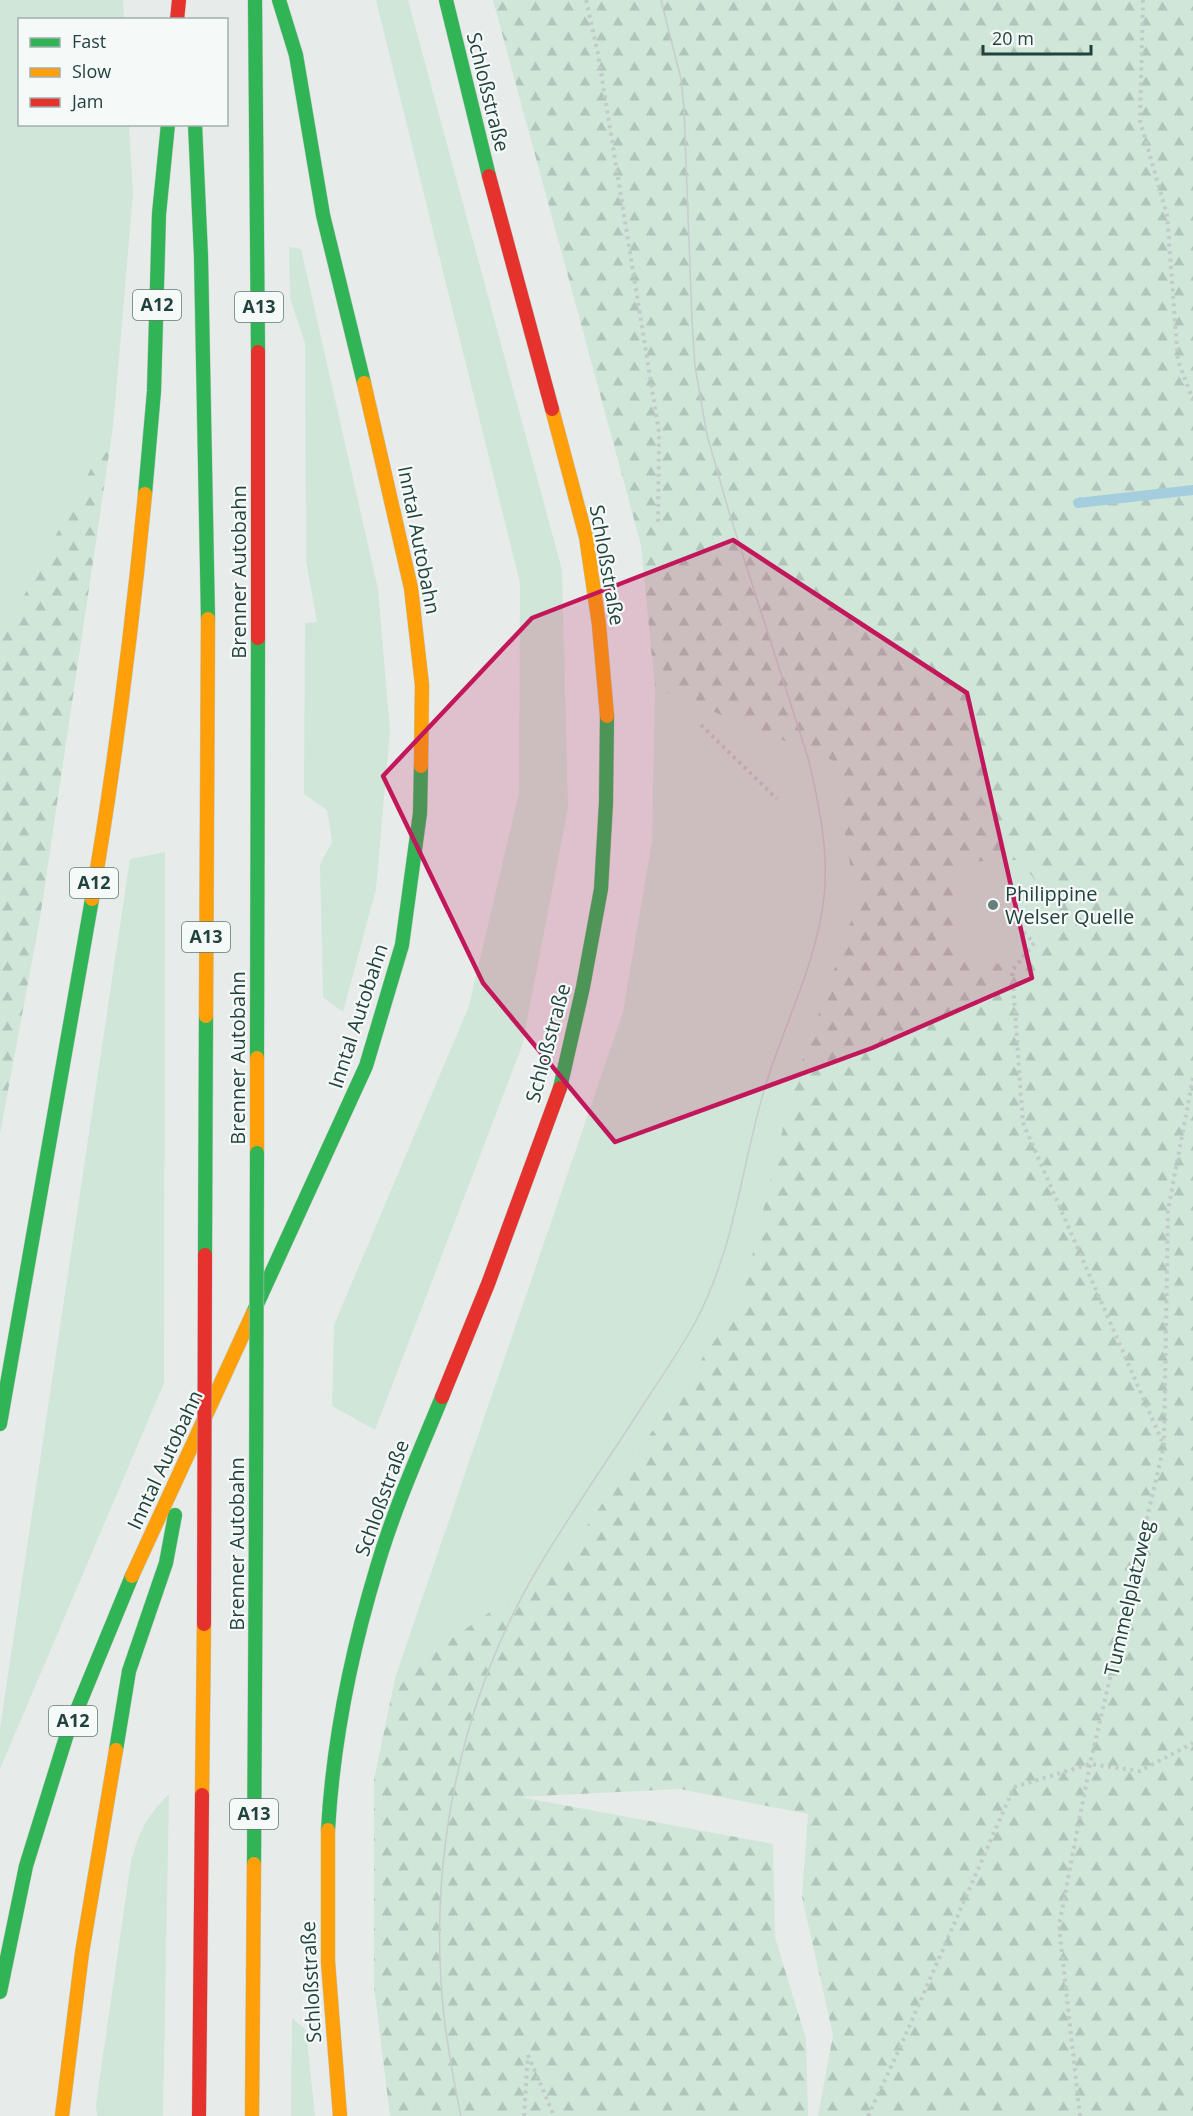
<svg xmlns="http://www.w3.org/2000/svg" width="1193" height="2116" font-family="'Open Sans',sans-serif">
  <defs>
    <pattern id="forest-firs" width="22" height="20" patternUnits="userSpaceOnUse" patternTransform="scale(1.5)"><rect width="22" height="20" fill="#cfe6d8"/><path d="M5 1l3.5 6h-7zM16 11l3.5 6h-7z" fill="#b1c6ba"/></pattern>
  </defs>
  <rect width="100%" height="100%" fill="#e7ecea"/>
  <g fill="#cfe6d8">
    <path d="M0 0H123L124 19 20 20V124L129 125 133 195 113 427 0 641Z"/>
    <path d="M376 0H408L562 570 568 808 522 1046 375 1430 332 1406 334 1325 469 1006 519 793 520 583Z"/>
    <path d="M289 247 301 249 378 589 390 730 376 889 343 1012 323 997 320 864 332 842 327 810 304 794 305 623 317 622 306 561 305 343 290 298Z"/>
    <path d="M655 688 833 760 857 904 792 1090 741 1302 562 1562 395 1678 623 1012 652 841Z"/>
    <path d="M165 852 164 1383 0 1769V1728L130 859Z"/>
    <path d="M1020 860 1069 926 1020 967 958 957 959 862Z"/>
    <path d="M169 1794 163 2116H97L96 2104 131 1861C140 1830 146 1817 169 1794Z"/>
    <path d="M292 2018 306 2030 315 2116H291Z"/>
  </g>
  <g fill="url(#forest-firs)" fill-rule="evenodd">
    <path d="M493 0H1193V2116H818L833 2035 802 1897 808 1814 680 1789 520 1797 773 1844 775 1937 806 2039 808 2116H390L374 1987V1780L395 1678 562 1562 741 1302 792 1090 857 904 832 760 655 688 641 545ZM1020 860 1069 926 1020 967 958 957 959 862Z"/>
    <path d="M113 427 40 918 0 1134V641Z"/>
  </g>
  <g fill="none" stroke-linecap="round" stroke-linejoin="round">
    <path stroke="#a4cedd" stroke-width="10" d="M1078 503 1193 490"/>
    <defs>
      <g id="fast">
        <path d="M255 0 258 352"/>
        <path d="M279 0 296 55 323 215 364 383"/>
        <path d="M446 0 489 176"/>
        <path d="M195 124 201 256 208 619"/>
        <path d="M145 494 154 391 159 214 168 124"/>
        <path d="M257 1058 258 638"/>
        <path d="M560 1088 583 987 601 889 606 803 607 716"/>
        <path d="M205 1255 206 1016"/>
        <path d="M253 1313 366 1066 402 945 420 813 421 766"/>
        <path d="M0 1424 92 899"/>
        <path d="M116 1750 129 1671 166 1563 175 1515"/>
        <path d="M328 1830C333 1740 351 1653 377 1567 394 1509 419 1453 442 1397"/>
        <path d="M254 1864 256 1512"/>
        <path d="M0 1992 26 1866 67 1734 132 1576"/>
      </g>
      <g id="slow">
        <path d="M364 383 411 588 422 685 421 766"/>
        <path d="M552 409 586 537 599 625 607 716"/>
        <path d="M92 899C115 765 132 629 145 494"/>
        <path d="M206 1016 208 619"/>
        <path d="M257 1153V1058"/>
        <path d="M132 1576 253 1313"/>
        <path d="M202 1795 204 1624"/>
        <path d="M328 1830V1962L340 2116"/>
        <path d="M62 2116 82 1953 116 1750"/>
        <path d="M252 2116 254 1864"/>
      </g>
      <g id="jam">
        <path d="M177 20 179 0"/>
        <path d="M489 176 552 409"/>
        <path d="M258 638V352"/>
        <path d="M442 1397 488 1284 560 1088"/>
        <path d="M199 2116 202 1795"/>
      </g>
    </defs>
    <use href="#fast" stroke="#c2cac7" stroke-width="15"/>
    <use href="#slow" stroke="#c2cac7" stroke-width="15"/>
    <use href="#jam" stroke="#c2cac7" stroke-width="15"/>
    <g stroke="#c2cbca" stroke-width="4" stroke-dasharray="3 4.5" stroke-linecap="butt">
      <path d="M586 0 598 54 659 432 658 525"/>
      <path d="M1143 0 1140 121 1167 215 1178 361 1193 400"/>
      <path d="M701 725 777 799"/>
      <path d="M1008 916 1034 943 1012 971 1023 1123 1162 1441"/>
      <path d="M528 2055 554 2116"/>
      <path d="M524 2116 528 2055"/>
      <path d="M868 2116 898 2052 1014 1787 1090 1764 1140 1771 1193 1743"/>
      <path d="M1080 2116 1059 1926 1090 1764 1164 1445 1168 1210 1193 1078"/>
    </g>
    <use href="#fast" stroke="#30b455" stroke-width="14"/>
    <use href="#slow" stroke="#ff9f0a" stroke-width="14"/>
    <use href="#jam" stroke="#e5322d" stroke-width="14"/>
    <path stroke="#c8cdcb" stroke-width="1.5" d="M461 2116C454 2083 448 2050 444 2016 427 1861 460 1697 541 1563 574 1508 612 1454 647 1399 664 1373 682 1347 697 1319 737 1241 741 1165 766 1084 785 1022 817 962 824 897 829 851 819 805 809 761L729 512 707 435 695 366 692 320 684 109 681 79 661 0"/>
    <defs>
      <path id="fast-bridge" d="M256 1512 257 1153"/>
      <path id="jam-bridge" d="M204 1624 205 1255"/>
    </defs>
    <use href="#fast-bridge" stroke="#c2cbca" stroke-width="15" stroke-linecap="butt"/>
    <use href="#jam-bridge" stroke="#c2cbca" stroke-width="15" stroke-linecap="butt"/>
    <use href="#fast-bridge" stroke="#30b455" stroke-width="14"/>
    <use href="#jam-bridge" stroke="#e5322d" stroke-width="14"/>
  </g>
  <path fill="#c2185b" fill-opacity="0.2" stroke="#c2185b" stroke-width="4.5" stroke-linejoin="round" d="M733 540 967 693 1032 978 872 1048 615 1142 483 983 383 776 532 618Z"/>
  <circle fill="#677e7a" stroke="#f5faf8" stroke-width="2" cx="993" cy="905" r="6"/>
  <g text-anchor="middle" stroke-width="4.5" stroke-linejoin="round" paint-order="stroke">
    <g fill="#f5faf8" stroke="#617975" stroke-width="1.5">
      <rect x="133" y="290" width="48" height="30" rx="4.5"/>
      <rect x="235" y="292" width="48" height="30" rx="4.5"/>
      <rect x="70" y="868" width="48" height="30" rx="4.5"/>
      <rect x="182" y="922" width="48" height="30" rx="4.5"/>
      <rect x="49" y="1706" width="48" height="30" rx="4.5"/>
      <rect x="230" y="1799" width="48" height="30" rx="4.5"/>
    </g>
    <g font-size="18" font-weight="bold" fill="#22423d">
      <text x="157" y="311">A12</text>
      <text x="259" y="313">A13</text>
      <text x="94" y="889">A12</text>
      <text x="206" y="943">A13</text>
      <text x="73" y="1727">A12</text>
      <text x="254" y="1820">A13</text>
    </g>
    <g font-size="20" fill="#22423d" stroke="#f5faf8">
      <text transform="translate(488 92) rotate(76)" y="7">Schloßstraße</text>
      <text transform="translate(419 540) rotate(79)" y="7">Inntal Autobahn</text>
      <text transform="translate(607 565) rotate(80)" y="7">Schloßstraße</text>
      <text transform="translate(239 572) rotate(-90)" y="7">Brenner Autobahn</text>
      <text transform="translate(358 1016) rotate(-72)" y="7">Inntal Autobahn</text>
      <text transform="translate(548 1043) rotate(-75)" y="7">Schloßstraße</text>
      <text transform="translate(238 1058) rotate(-90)" y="7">Brenner Autobahn</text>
      <text transform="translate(165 1460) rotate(-65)" y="7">Inntal Autobahn</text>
      <text transform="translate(382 1498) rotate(-70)" y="7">Schloßstraße</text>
      <text transform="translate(237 1544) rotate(-90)" y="7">Brenner Autobahn</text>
      <text transform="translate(1129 1598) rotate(-77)" y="7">Tummelplatzweg</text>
      <text transform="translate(311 1982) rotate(-93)" y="7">Schloßstraße</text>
    </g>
    <g font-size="20" fill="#22423d" stroke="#f5faf8" text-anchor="start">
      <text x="1005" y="901">Philippine<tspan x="1005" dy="23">Welser Quelle</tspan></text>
    </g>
  </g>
  <rect x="18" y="18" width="210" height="108" fill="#f5faf8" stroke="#a1b0ad" stroke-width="1.5"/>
  <rect x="30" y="38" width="30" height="9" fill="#30b455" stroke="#a1b0ad" stroke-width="1.5"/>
  <text x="72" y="48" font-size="18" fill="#22423d">Fast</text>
  <rect x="30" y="68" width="30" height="9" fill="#ff9f0a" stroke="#a1b0ad" stroke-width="1.5"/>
  <text x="72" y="78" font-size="18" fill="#22423d">Slow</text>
  <rect x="30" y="98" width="30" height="9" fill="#e5322d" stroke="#a1b0ad" stroke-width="1.5"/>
  <text x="72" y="108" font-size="18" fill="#22423d">Jam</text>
  <path d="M983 45v9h108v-9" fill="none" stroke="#22423d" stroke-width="3"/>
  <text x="992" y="45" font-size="18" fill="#22423d" stroke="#f5faf8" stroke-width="4.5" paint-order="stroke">20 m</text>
</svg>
